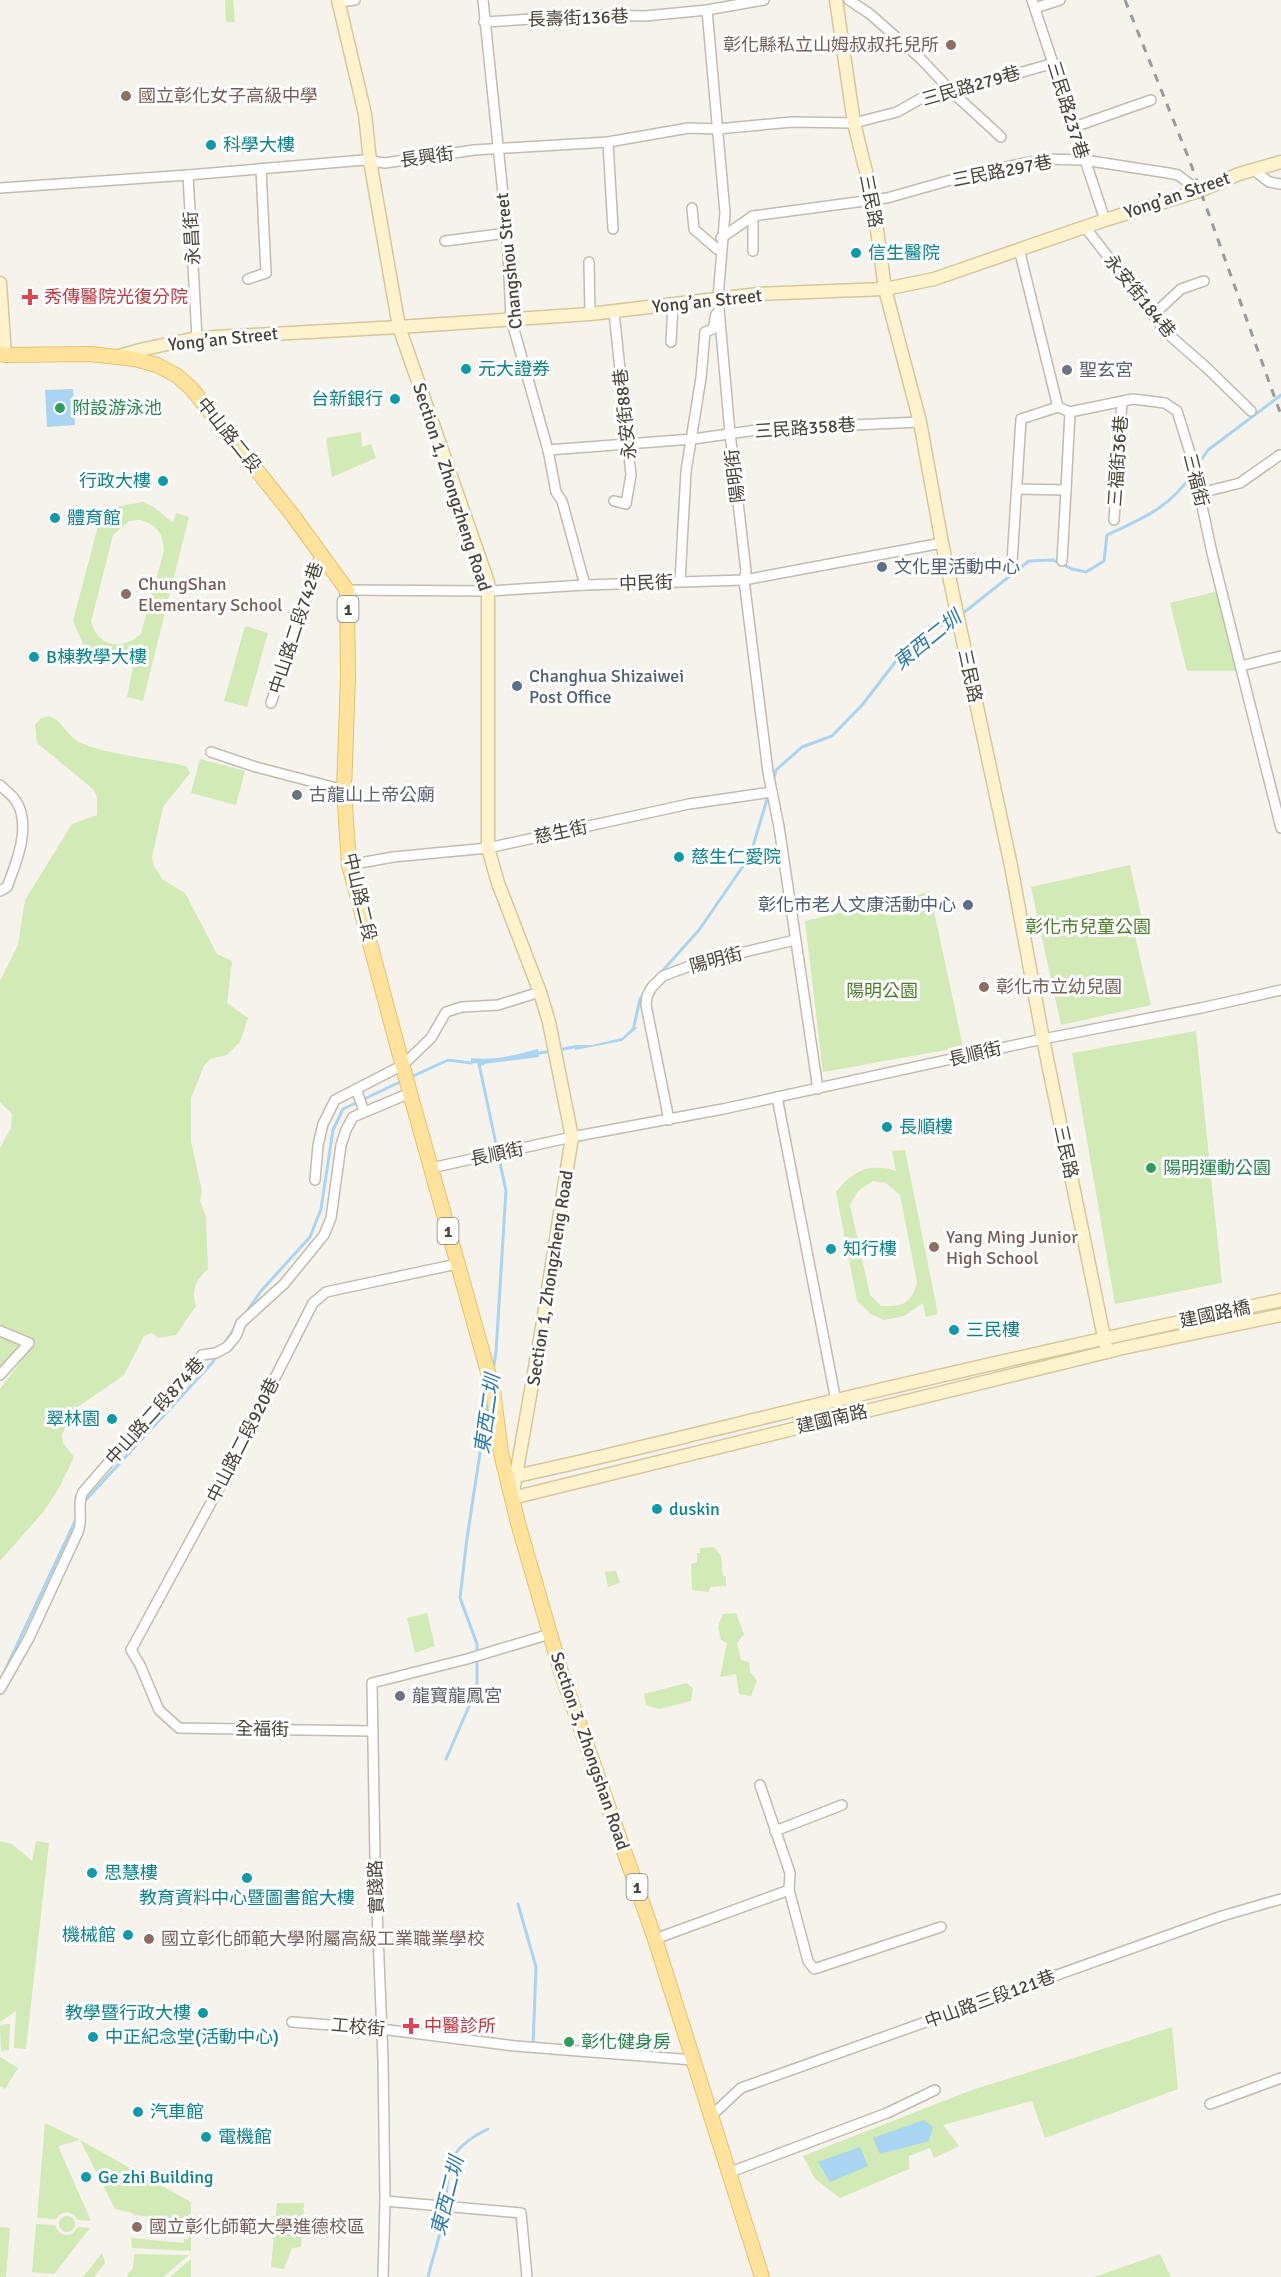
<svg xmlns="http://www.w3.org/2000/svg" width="1281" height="2277" font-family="Signika,'Noto Sans TC',sans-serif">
  <rect width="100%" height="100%" fill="#f6f3ec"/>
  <g fill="#d2eab5" fill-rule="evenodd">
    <path d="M225 0H233L235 22H226Z"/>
    <path d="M361 432 362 447 371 444 376 458 332 477 326 438Z"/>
    <path d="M144 502 155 508 173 523 176 513 189 517 143 701 127 697 135 658 115 663 103 661 84 646 73 621 98 526 119 506ZM139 520C157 524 163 533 164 551L141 634C122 650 99 648 91 622L113 535 129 521Z"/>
    <path d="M1219 591 1240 671H1187L1170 603Z"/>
    <path d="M245 626 268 633 247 707 224 701Z"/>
    <path d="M50 716C62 721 66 734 77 741 98 753 159 760 186 766L190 773 163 807 152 857 154 866 163 880 185 893 217 954 232 961 227 1003 248 1018 240 1042 227 1055 210 1059 204 1066 191 1098V1141L202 1192 200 1201 206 1217 208 1269C196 1280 191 1289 196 1306L176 1335 159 1338 152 1333 144 1336 124 1375 72 1411 62 1435 63 1443 74 1457 59 1488 44 1511 0 1561V1389L34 1344 0 1379V1148L11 1128 12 1114 0 1102V981L18 945 25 900 72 824 97 815V797L93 789 37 743 35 725 41 718Z"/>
    <path d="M200 759 245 771 236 805 191 793Z"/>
    <path d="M1130 865 1145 933 1135 936 1151 1005 1061 1025 1031 887Z"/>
    <path d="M930 892 963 1047 823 1072 805 921Z"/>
    <path d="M1196 1031 1222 1283 1115 1304 1072 1053Z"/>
    <path d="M905 1150 938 1314 926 1317 923 1303 904 1316 884 1320 871 1314 857 1301 836 1192C853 1171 869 1162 896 1171L892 1151ZM873 1181 886 1183 900 1195 917 1282C912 1304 902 1307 881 1306L870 1295 850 1205 858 1191Z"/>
    <path d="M714 1547 721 1556 723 1576H726V1586L710 1587 709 1592 692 1590 691 1564 697 1562V1553H700V1548Z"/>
    <path d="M616 1571 620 1583 608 1587 605 1572Z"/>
    <path d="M427 1613 435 1646 415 1653 407 1618Z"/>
    <path d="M736 1613 744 1634 737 1643 741 1660 749 1662 750 1672 757 1681 751 1696 739 1694 736 1674 720 1677 727 1643 721 1640 718 1626 723 1614Z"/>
    <path d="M686 1683 693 1688 691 1701 659 1709 646 1705 644 1694Z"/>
    <path d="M0 1841 12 1844 32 1861 36 1841 49 1843 26 2049 14 2048 16 2011 0 2022Z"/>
    <path d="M10 2024 9 2050 1 2051 0 2025Z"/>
    <path d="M1172 2027 1178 2089 1045 2138 1032 2101 943 2125 959 2146 934 2158 930 2148 909 2156V2169L840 2198 815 2179 803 2156 972 2090Z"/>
    <path d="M0 2057 18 2068 5 2089 0 2086Z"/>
    <path d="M45 2123 80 2140 191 2202V2251L132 2248 131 2238 184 2243V2239L188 2240 190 2223H187V2220L133 2215V2213L115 2209 80 2140 58 2146 91 2221 78 2220C72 2210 62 2210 56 2219L37 2218Z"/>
    <path d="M277 2203H304L301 2247 292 2248 284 2269 271 2267Z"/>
    <circle cx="67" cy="2224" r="8"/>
    <path d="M36 2224 55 2225C58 2233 63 2237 72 2234L78 2227 90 2228 54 2274 32 2272Z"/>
    <path d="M0 2227 10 2228 6 2277H0Z"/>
    <path d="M102 2253 105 2263 94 2277H83Z"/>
    <path d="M134 2254 189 2255 163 2277H128L127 2275 133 2268Z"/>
    <path d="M1160 2254 1171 2277H1094Z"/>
    <path d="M191 2259V2277H170Z"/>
  </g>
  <g fill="#a9d4f2">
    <path d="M73 389 75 425 47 427 45 390Z"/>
    <path d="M634 1026 637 1028 622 1041 575 1050 574 1045H592L622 1038Z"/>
    <path d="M538 1049 539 1057 483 1064 471 1063V1058C494 1061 515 1055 538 1049Z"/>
    <path d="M924 2120 933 2127 929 2141 880 2154 873 2138Z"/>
    <path d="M860 2147 868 2166 830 2182 818 2162Z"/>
  </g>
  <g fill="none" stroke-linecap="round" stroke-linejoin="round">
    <g stroke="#a9d4f2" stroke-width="3">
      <path d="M1197 466 1208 450 1281 395"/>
      <path d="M962 614 1029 561 1053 560 1072 569 1086 572 1104 561 1107 535C1141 519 1170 508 1192 474"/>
      <path d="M773 781 776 770 802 747 832 736 863 704 896 661 934 629 953 619"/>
      <path d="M657 977 699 930 750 856 768 796"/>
      <path d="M634 1026 640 999 644 994"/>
      <path d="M558 1050 574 1047"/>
      <path d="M539 1053 552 1051"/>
      <path d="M483 1064H479L506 1191 496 1352 493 1371"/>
      <path d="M411 1077 448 1060 471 1063"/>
      <path d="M245 1314 261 1291 310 1237 321 1209 333 1130 343 1109 402 1081"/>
      <path d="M226 1341 234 1329"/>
      <path d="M83 1503 212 1363 218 1354"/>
      <path d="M2 1677 77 1517"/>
      <path d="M446 1759 477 1688V1644L460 1598 467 1538 488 1401"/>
      <path d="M518 1904 536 1967 533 2046"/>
      <path d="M428 2277C433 2256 441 2235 444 2213 451 2169 441 2152 488 2129"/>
    </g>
    <defs>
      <g id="street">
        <path d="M483 0 507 233 511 319 548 450 556 492 562 501 585 585"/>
        <path d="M849 0 870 14 921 59 952 92 1001 137"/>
        <path d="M1032 0 1105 220"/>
        <path d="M339 2 355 0"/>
        <path d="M1035 8 1060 0"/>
        <path d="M707 10 725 213 718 298 730 433 746 571 744 580 768 772 779 827 818 1089"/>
        <path d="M484 22 597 15 645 16 707 10 764 0"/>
        <path d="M1074 127 1151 100"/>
        <path d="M608 142 613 229"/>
        <path d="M1255 171 1269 182 1281 184"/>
        <path d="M188 175 197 338"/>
        <path d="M0 188 188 175 364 160 385 163 474 150 608 142 689 128 717 129 792 122 854 123 897 112 920 99 952 92 1054 63"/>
        <path d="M692 208 694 229 717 249H721"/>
        <path d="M753 216V251"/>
        <path d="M1085 227 1167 333 1208 369 1251 411"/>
        <path d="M721 238 753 216 887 198 972 174 1044 159 1084 160 1168 173 1178 175 1199 191"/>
        <path d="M445 241 507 233"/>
        <path d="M1019 249 1058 407 1070 412 1133 399 1165 403 1177 411 1192 459 1212 553 1281 828"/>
        <path d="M589 262 590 314"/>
        <path d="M248 279 266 273 261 169"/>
        <path d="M1153 315 1181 289 1204 281"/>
        <path d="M671 342 673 304"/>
        <path d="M548 450 693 439 764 429 920 422"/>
        <path d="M1017 489 1066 490 1070 412"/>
        <path d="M1200 493 1240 483 1280 455"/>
        <path d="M614 501 626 504 631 475 614 312"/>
        <path d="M1114 520 1122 402"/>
        <path d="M1062 561 1066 490"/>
        <path d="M1012 562 1021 419 1058 407"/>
        <path d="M680 582 686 471 701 378 705 332 713 329 716 314"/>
        <path d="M347 590 489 591 585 585 744 580 942 543"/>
        <path d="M1241 666 1281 656"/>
        <path d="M271 703 321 553"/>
        <path d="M211 752 256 767 344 790"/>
        <path d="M0 785C5 790 12 795 16 801 32 826 16 863 7 887L0 891"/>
        <path d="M349 865 393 857 488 848 689 804 772 792"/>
        <path d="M356 1089 364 1111"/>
        <path d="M777 1097 836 1401"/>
        <path d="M669 1120 646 1005 647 996 652 987 663 976 698 963 795 940"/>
        <path d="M431 1168 572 1137 723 1109 1043 1039 1201 1008 1281 990"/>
        <path d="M315 1180 318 1145 323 1124 335 1100 403 1065 431 1038 446 1012 462 1007 498 1005 540 992"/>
        <path d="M0 1331 29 1343 0 1375"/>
        <path d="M0 1689 29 1638 78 1532C84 1517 76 1505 83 1492L202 1355 216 1353 227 1347 236 1336 241 1323 284 1284 324 1235 331 1218 341 1145 346 1130 353 1117 410 1093"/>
        <path d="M373 1731 179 1728 159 1710 140 1665 131 1650 219 1488 313 1303 326 1292 457 1264"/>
        <path d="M760 1785 790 1873 789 1890 808 1961 814 1969 941 1927"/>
        <path d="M775 1831 842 1805"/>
        <path d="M655 1939 789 1890"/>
        <path d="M292 2022 381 2029 515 2046 693 2060"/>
        <path d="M1210 2104 1281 2078"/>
        <path d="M710 2117 741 2088 1222 1916 1281 1899"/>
        <path d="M728 2173 887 2113 935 2090"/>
        <path d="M385 2201 521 2213 527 2277"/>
        <path d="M383 2277 385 2201 383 2060 375 1859 372 1683 467 1659 550 1634"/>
      </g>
      <g id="secondary">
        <path d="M338 0 365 114 370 161 399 327 488 582V848L498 883 540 992 549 1022 572 1137 542 1328 512 1498 1123 1348 1281 1315"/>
        <path d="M836 0 854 123 873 200 885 289 920 422 942 543 1011 866 1043 1039 1107 1352"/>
        <path d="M0 283 5 355"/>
        <path d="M119 356 144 349 197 338 399 327 590 314 758 294 885 289 934 279 1105 220 1199 191 1239 174 1281 162"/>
        <path d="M511 1477C587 1461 662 1442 737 1424 918 1380 1099 1339 1281 1300"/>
      </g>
      <path id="primary" d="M0 353 5 355 90 354 135 359 157 365 176 375 191 388 291 513 347 590 348 677 344 790 349 865 410 1093 493 1390 501 1453 518 1523 561 1672 655 1939 762 2277"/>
    </defs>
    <use href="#street" stroke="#c2bbae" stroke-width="12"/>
    <use href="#secondary" stroke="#d6c79b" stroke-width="15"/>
    <use href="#primary" stroke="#e6c16a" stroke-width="16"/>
    <use href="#street" stroke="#fff" stroke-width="9"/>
    <use href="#secondary" stroke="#fff3cd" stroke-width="12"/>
    <use href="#primary" stroke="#ffe39c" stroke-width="14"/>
    <path stroke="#9a9a9a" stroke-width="3" stroke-dasharray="8 8" stroke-linecap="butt" d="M1125 0 1189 159 1281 415"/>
  </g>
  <g fill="#8d6e63" stroke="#fff" stroke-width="2">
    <circle cx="951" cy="45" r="6"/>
    <circle cx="126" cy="96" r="6"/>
    <circle cx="126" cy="594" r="6"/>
    <circle cx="984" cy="987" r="6"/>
    <circle cx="934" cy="1247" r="6"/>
    <circle cx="149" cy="1939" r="6"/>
    <circle cx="137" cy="2227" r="6"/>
  </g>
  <g fill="#0f9aa8" stroke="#fff" stroke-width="2">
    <circle cx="211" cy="145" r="6"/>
    <circle cx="856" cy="253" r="6"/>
    <circle cx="466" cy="369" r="6"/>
    <circle cx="395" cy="399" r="6"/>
    <circle cx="163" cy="481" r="6"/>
    <circle cx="55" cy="518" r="6"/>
    <circle cx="34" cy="657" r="6"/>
    <circle cx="679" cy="857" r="6"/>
    <circle cx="887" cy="1127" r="6"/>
    <circle cx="831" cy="1249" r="6"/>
    <circle cx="954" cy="1330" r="6"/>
    <circle cx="112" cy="1419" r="6"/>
    <circle cx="657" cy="1509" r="6"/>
    <circle cx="92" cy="1873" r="6"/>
    <circle cx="247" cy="1878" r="6"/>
    <circle cx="128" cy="1935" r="6"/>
    <circle cx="203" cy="2013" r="6"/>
    <circle cx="93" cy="2037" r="6"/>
    <circle cx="138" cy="2112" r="6"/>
    <circle cx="206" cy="2137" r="6"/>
    <circle cx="86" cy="2177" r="6"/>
  </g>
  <g fill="#e0444e" stroke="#fff" stroke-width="2">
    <path d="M27 288h6v6h6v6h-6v6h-6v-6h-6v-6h6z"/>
    <path d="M408 2017h6v6h6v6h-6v6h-6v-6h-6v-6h6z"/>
  </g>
  <g fill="#6b7280" stroke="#fff" stroke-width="2">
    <circle cx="1067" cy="370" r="6"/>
    <circle cx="297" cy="795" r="6"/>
    <circle cx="400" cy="1696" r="6"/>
  </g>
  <g fill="#2e9e5b" stroke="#fff" stroke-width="2">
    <circle cx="60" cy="408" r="6"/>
    <circle cx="1151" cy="1168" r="6"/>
    <circle cx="569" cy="2042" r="6"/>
  </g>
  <g fill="#5c6f8a" stroke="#fff" stroke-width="2">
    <circle cx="882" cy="567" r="6"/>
    <circle cx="517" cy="686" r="6"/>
    <circle cx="968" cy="905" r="6"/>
  </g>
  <g text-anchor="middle" stroke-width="6" stroke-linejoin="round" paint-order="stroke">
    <g fill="#fff" stroke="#817c74" stroke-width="1.5">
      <rect x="337.5" y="596" width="21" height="26" rx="4.5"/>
      <rect x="437.5" y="1218" width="21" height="26" rx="4.5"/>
      <rect x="626.5" y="1874" width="21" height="26" rx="4.5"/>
    </g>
    <g font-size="16" font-weight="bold" fill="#4b4439">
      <text x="348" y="615">1</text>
      <text x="448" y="1237">1</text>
      <text x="637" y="1893">1</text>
    </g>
    <g font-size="18" fill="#4b4439" stroke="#fff">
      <text transform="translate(578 18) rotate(-2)" y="6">長壽街136巷</text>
      <text transform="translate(971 86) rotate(-16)" y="6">三民路279巷</text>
      <text transform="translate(1068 110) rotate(73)" y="6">三民路237巷</text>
      <text transform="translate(427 157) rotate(-8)" y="6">長興街</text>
      <text transform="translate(1002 171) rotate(-11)" y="6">三民路297巷</text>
      <text transform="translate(1177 195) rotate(-19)" y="6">Yong’an Street</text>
      <text transform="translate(871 201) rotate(79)" y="6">三民路</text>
      <text transform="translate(192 238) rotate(-93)" y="6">永昌街</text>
      <text transform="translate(509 261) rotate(-96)" y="6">Changshou Street</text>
      <text transform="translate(1140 296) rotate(51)" y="6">永安街184巷</text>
      <text transform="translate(707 301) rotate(-6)" y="6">Yong’an Street</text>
      <text transform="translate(223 339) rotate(-6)" y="6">Yong’an Street</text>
      <text transform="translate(625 414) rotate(-96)" y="6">永安街88巷</text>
      <text transform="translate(805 428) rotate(-4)" y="6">三民路358巷</text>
      <text transform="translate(229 435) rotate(51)" y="6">中山路二段</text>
      <text transform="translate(1118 461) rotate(-86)" y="6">三福街36巷</text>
      <text transform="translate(735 476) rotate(-97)" y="6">陽明街</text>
      <text transform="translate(1196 480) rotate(76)" y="6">三福街</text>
      <text transform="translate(452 487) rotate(72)" y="6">Section 1, Zhongzheng Road</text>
      <text transform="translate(646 583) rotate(-2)" y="6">中民街</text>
      <text transform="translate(296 628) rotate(-72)" y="6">中山路二段742巷</text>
      <text transform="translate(970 676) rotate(78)" y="6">三民路</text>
      <text transform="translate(561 832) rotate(-12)" y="6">慈生街</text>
      <text transform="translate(360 897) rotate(77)" y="6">中山路二段</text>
      <text transform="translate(716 960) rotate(-15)" y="6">陽明街</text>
      <text transform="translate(975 1054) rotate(-13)" y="6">長順街</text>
      <text transform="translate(1066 1152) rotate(78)" y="6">三民路</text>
      <text transform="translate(497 1154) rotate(-12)" y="6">長順街</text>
      <text transform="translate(550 1278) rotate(-81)" y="6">Section 1, Zhongzheng Road</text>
      <text transform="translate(1215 1314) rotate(-12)" y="6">建國路橋</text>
      <text transform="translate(155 1411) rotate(-48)" y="6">中山路二段874巷</text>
      <text transform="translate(832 1419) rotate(-13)" y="6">建國南路</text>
      <text transform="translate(243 1440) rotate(-63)" y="6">中山路二段920巷</text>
      <text transform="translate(262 1729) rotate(1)" y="6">全福街</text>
      <text transform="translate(590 1751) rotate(71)" y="6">Section 3, Zhongshan Road</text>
      <text transform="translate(376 1887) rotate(-92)" y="6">實踐路</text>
      <text transform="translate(990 1999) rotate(-20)" y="6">中山路三段121巷</text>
      <text transform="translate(358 2027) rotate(5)" y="6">工校街</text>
    </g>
    <g font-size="18" fill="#785e54" stroke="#fff" text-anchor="start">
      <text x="939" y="51" text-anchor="end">彰化縣私立山姆叔叔托兒所</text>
      <text x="138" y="102">國立彰化女子高級中學</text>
      <text x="138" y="590">ChungShan<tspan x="138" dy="21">Elementary School</tspan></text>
      <text x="996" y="993">彰化市立幼兒園</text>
      <text x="946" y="1243">Yang Ming Junior<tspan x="946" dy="21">High School</tspan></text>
      <text x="161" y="1945">國立彰化師範大學附屬高級工業職業學校</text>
      <text x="149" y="2233">國立彰化師範大學進德校區</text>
    </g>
    <g font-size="18" fill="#0d838f" stroke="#fff" text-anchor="start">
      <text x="223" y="151">科學大樓</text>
      <text x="868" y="259">信生醫院</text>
      <text x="478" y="375">元大證券</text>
      <text x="383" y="405" text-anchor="end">台新銀行</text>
      <text x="151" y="487" text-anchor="end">行政大樓</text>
      <text x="67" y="524">體育館</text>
      <text x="46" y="663">B棟教學大樓</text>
      <text x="691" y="863">慈生仁愛院</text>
      <text x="899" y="1133">長順樓</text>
      <text x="843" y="1255">知行樓</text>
      <text x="966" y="1336">三民樓</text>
      <text x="100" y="1425" text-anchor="end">翠林園</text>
      <text x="669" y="1515">duskin</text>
      <text x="104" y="1879">思慧樓</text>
      <text x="247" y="1904" text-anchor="middle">教育資料中心暨圖書館大樓</text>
      <text x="116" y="1941" text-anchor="end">機械館</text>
      <text x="191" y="2019" text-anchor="end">教學暨行政大樓</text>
      <text x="105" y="2043">中正紀念堂(活動中心)</text>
      <text x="150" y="2118">汽車館</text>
      <text x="218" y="2143">電機館</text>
      <text x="98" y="2183">Ge zhi Building</text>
    </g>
    <g font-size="18" fill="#be3a42" stroke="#fff" text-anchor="start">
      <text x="44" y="303">秀傳醫院光復分院</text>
      <text x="424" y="2032">中醫診所</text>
    </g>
    <g font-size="18" fill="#5b616d" stroke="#fff" text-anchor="start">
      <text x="1079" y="376">聖玄宮</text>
      <text x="309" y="801">古龍山上帝公廟</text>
      <text x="412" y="1702">龍寶龍鳳宮</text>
    </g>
    <g font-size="18" fill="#27864d" stroke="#fff" text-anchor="start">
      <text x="72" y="414">附設游泳池</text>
      <text x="1163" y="1174">陽明運動公園</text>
      <text x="581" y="2048">彰化健身房</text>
    </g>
    <g font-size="18" fill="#4e5e75" stroke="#fff" text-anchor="start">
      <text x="894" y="573">文化里活動中心</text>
      <text x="529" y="682">Changhua Shizaiwei<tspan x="529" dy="21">Post Office</tspan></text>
      <text x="956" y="911" text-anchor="end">彰化市老人文康活動中心</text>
    </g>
    <g font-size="18" fill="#4a7f2a" stroke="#fff">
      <text x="1088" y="933">彰化市兒童公園</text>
      <text x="882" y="997">陽明公園</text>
    </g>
    <g font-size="20" font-style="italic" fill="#2e7ab2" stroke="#fff">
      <text transform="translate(927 640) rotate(-39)" y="7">東西二圳</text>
      <text transform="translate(487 1414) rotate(-82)" y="7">東西二圳</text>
      <text transform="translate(447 2196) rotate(-76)" y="7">東西二圳</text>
    </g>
  </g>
</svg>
